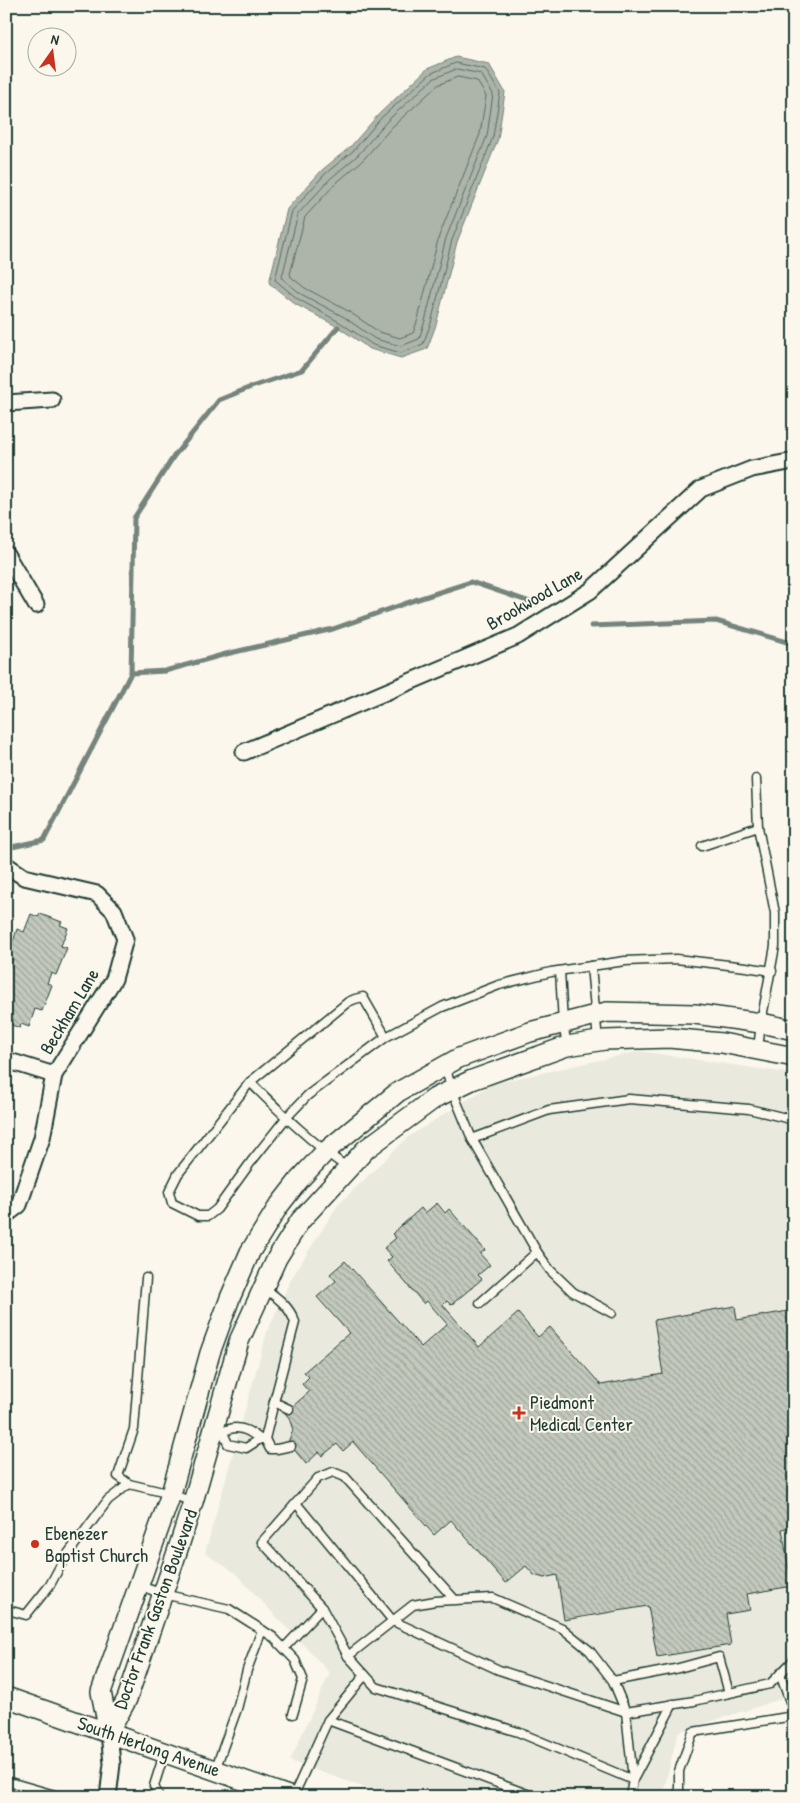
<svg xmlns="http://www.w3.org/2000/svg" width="800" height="1803" font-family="'Patrick Hand',sans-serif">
  <defs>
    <pattern id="building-back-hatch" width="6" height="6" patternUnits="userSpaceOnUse" patternTransform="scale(1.25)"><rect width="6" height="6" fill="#c4c9be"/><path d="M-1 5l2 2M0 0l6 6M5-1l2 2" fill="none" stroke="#9fa49b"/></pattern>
  </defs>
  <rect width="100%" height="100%" fill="#fbf7ec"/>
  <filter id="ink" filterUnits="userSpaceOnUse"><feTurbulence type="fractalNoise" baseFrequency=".02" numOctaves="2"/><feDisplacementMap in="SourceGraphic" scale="10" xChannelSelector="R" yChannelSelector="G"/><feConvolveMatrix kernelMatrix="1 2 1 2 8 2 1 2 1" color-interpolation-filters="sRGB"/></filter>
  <g filter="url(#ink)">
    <path fill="#eae9de" d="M640 1051 794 1074V1695L678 1732 662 1797H391L290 1761 330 1673 235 1573 205 1553 267 1332 291 1279 337 1206 408 1137 492 1084Z"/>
    <path fill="#adb4aa" stroke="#74847b" d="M456 57 489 64 505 92 498 139 457 242 436 325 427 349 401 358 370 349 338 327 295 304 269 283 287 209 322 170 350 147 379 114 427 69Z"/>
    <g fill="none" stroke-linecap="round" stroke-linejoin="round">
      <g stroke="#586d63" stroke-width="1">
        <path d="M456 63 485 69 500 93 493 137 452 240 431 323 423 344 401 353 373 345 341 323 298 299 275 280 292 211 325 174 353 151 382 117 430 74Z"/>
        <path d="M457 69 481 74 493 94 487 136 446 238 425 321 419 339 401 346 375 339 344 317 301 294 283 279 282 277 298 214 330 179 358 155 387 121 433 79Z"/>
        <path d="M458 77 477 81 486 96 480 134 439 236 418 319 413 333 400 338 379 332 348 311 305 288 291 277 290 274 305 217 335 184 363 160 392 127 438 85Z"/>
      </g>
      <g stroke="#74847b" stroke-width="5">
        <path d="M591 626 716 621 794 644"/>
        <path d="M131 673 134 518 174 456 219 400 251 387 302 370 338 327"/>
        <path d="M12 847 44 840 131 673 165 671 226 654 333 629 415 600 471 582 536 604"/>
      </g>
    </g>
    <g fill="url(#building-back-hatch)" stroke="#1f3d34">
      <path d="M31 914 38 917 40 914 62 922 60 925 68 928 61 946 67 948 56 975 51 973 47 983 52 985 42 1011 35 1009 29 1027 21 1024 20 1028 6 1023V968L9 969 13 959 8 957 17 929 24 932Z"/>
      <path d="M437 1203 445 1213 449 1209 485 1250 480 1254 490 1265 478 1275 482 1279 451 1305 447 1301 443 1305 479 1347 518 1313 538 1337 550 1327 601 1385 663 1374 654 1320 735 1306 737 1320 794 1310V1527L782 1529 792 1586 747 1594 750 1610 726 1614 731 1645 657 1657 648 1606 564 1620 557 1575 544 1578 534 1575 526 1566 506 1583 451 1520 434 1535 353 1442 343 1451 337 1444 322 1456 319 1452 306 1464 288 1442 293 1430 289 1418 285 1413 309 1392 302 1384 309 1377 304 1372 349 1333 317 1297 336 1281 330 1274 345 1261 421 1347 447 1324 427 1301 424 1304 387 1261 392 1257 384 1248 396 1238 392 1234 421 1208 425 1213Z"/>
    </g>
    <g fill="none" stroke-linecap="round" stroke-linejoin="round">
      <defs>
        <g id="service">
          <path d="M756 779 758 827 775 913V946L761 1023 758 1049"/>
          <path d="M702 846 758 827"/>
          <path d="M591 966 598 1041"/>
          <path d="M560 971 563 1023 567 1046"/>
          <path d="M386 1037 363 997 355 999 348 1002 250 1082 178 1174 169 1192 172 1203 198 1216H208L217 1209 251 1162 286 1118 308 1095 386 1037 442 1007 499 985 551 972 625 961 676 959 746 967 772 971"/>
          <path d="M445 1066 452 1090 472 1139 537 1252 550 1270 573 1292 612 1313"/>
          <path d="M250 1082C281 1113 312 1143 348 1168"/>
          <path d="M472 1139 549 1110 629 1099 749 1109 794 1120"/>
          <path d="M146 1278 134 1429 118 1476 129 1484 171 1494 193 1502"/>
          <path d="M264 1288C278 1298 289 1306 295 1322L274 1402"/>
          <path d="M480 1303 537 1252"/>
          <path d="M289 1409 274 1402 265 1439 270 1449H277L291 1446"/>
          <path d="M219 1432C224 1433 225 1430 230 1429 241 1425 252 1433 260 1439"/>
          <path d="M223 1432 228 1444 246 1448 260 1439H265"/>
          <path d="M296 1503 393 1621 499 1670 626 1712"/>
          <path d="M140 1586 163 1594 229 1609 273 1637 295 1660 303 1679 293 1714"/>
          <path d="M322 1608 262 1542 318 1478 333 1472 345 1477 455 1600"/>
          <path d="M6 1612 8 1610 26 1615 50 1585 64 1559 108 1500 129 1484"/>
          <path d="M284 1648 322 1608 348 1656 376 1687 518 1732 633 1780 673 1704"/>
          <path d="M348 1656 413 1605 435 1601 493 1598 562 1628 590 1651 613 1681 626 1712"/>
          <path d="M780 1674 794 1713"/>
          <path d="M613 1681 675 1669 719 1657 729 1693"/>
          <path d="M328 1720 365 1675"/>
          <path d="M215 1770 237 1709 247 1670 262 1630"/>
          <path d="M6 1781 62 1797"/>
          <path d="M159 1797 154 1786 164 1754"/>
          <path d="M293 1797 328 1720 535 1797"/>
          <path d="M630 1797 633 1780 626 1712 694 1701 770 1684 794 1660"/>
          <path d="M679 1797V1771L693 1732 794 1716"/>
        </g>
        <g id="minor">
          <path d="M6 403 52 400"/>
          <path d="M6 554 36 605"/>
          <path d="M244 752 518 636 590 591 701 489 752 469 794 461"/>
          <path d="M6 865 24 877 97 894 114 911 125 939 114 979 54 1075 42 1138 19 1205 6 1215"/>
          <path d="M6 1060 54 1075"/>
          <path d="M108 1797 112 1764 109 1732"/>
        </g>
        <g id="tertiary">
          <path d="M6 1697 291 1797"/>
          <path d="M109 1732 101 1692 171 1494 210 1353 230 1298 250 1252 278 1207 299 1180 325 1152 398 1092 459 1058 530 1032 607 1012 695 1014 761 1023 794 1030"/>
          <path d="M109 1732 127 1699 178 1549 193 1502 239 1341 277 1258 300 1221 366 1149 435 1098 472 1080 567 1046 605 1040 669 1038 722 1043 794 1057"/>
        </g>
      </defs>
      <use href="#service" stroke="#1f3d34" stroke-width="11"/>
      <use href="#minor" stroke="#1f3d34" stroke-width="19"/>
      <use href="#tertiary" stroke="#1f3d34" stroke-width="22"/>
      <use href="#service" stroke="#fbf7ec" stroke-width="8"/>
      <use href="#minor" stroke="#fbf7ec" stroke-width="15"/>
      <use href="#tertiary" stroke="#fbf7ec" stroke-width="19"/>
    </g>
  </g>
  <g fill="#c8321e" stroke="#fbf7ec" stroke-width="2">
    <path d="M516.5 1405.5h5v5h5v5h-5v5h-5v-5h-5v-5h5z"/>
    <circle cx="35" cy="1544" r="5"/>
  </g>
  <g text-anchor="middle" stroke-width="4" stroke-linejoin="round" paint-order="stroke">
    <g font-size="19" fill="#1f3d34" stroke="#fbf7ec">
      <text transform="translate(534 598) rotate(-30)" y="7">Brookwood Lane</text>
      <text transform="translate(69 1011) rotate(-59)" y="7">Beckham Lane</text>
      <text transform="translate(155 1609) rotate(-70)" y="7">Doctor Frank Gaston Boulevard</text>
      <text transform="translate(149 1746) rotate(19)" y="7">South Herlong Avenue</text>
    </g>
    <g font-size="19" fill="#1f3d34" stroke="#fbf7ec" text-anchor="start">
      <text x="530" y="1409">Piedmont<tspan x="530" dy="22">Medical Center</tspan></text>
      <text x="45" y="1540">Ebenezer<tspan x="45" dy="22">Baptist Church</tspan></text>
    </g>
  </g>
  <rect width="800" height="1803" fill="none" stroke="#fbf7ec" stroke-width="25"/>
  <rect x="12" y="12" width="775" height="1778" fill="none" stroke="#1f3d34" stroke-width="2" filter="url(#ink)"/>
  <g transform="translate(52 52) rotate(14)"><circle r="24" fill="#fbf7ec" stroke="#a3ada2"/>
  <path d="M0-4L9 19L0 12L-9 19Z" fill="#c8321e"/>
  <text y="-8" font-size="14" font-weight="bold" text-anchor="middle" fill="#1f3d34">N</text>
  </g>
</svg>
